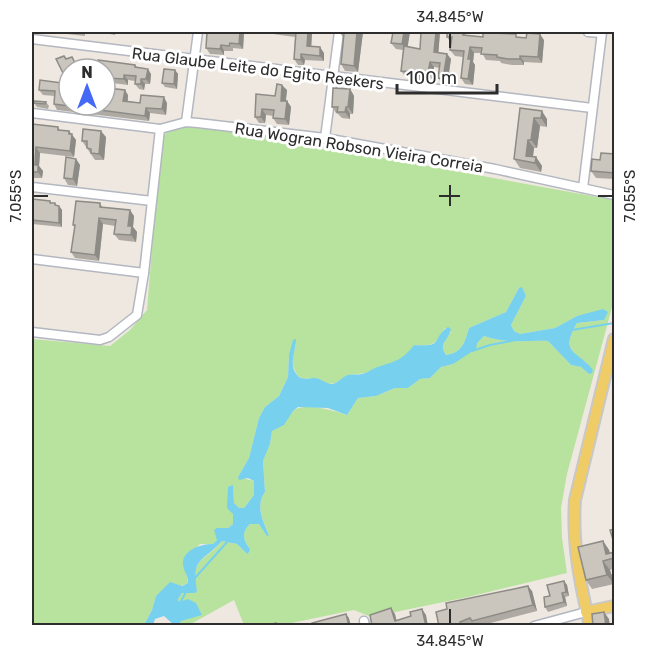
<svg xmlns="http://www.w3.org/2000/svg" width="646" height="657" font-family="Rubik,sans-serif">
  <rect width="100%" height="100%" fill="#eee8e0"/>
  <path fill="#b7e39f" d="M187 126 225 129 614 200V300L567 474 561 508 562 538 567 573 468 597 371 617 354 610 282 625H244L234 600 189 625H179L181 621 178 599 182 593H195C193 555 201 565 222 541L237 544 247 554 250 549C243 540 241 533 250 524H259L267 535H269C263 521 255 505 265 492L263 461 270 444 272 431C286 424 283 422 292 412 302 401 335 411 347 415L358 398 376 396 395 388H408L420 379 430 378 441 367 453 364 484 336C506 344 526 340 548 341L571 365 581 367 589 374 587 363C567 350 565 343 577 323L604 320 577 316 555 328 520 334 514 331 511 325 526 296 522 288H519L506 312 469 328C465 342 462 353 446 355 440 346 445 341 451 332L445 328C435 345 434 346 414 345L406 356 394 364 374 369 366 373 349 375 335 383 328 384 317 378 303 379 297 375 293 366V356L296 343 289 355 288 377 279 396 265 407 259 418 249 458 238 477 254 481V495L244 508H238L234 503 233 486V524L228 528H217V540L213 544H200L184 561 188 583 156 596 152 610 144 625 32 626V339L110 346 130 330 147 310 161 139 170 129Z"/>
  <path fill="#77d0ed" d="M522 287 526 296 511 325 514 331 520 334 555 328 577 316 603 309 608 312 604 320 577 323C559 354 577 350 593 370L592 373 589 374 581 367 571 365 548 341C526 340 506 344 484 336L477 343 476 349 453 364 441 367 430 378 420 379 408 388H395L376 396 358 398 347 415 328 408 298 407 293 411 284 425 272 431 270 444 263 461 265 492C255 505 263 522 269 535L267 536 259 524H250C241 533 243 540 250 549L249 552 247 554 237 544 222 541C203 562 191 557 197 591L195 593H182L178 599 179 602 188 599 196 603 202 615 181 621 179 625H174L164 616 155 619 153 625H144L152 610 156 596 170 582 182 586 188 583C188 576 186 575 184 569 178 551 200 544 213 544L217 540 214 530 217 528H228L233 524V514L227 508 228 487 233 485 234 503 239 508H244L254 495V481L248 478 239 480 238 477 249 458 259 418 265 407 279 396 288 377 289 355 293 340 296 339C296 351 288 364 297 375 302 381 308 378 315 378 321 378 325 384 332 384 338 383 342 377 348 375 353 374 358 375 362 374 367 373 370 370 375 368 394 361 401 362 414 345 445 347 430 340 448 327L451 329C449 340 438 343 446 355 462 353 465 342 469 328L506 312 519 288Z"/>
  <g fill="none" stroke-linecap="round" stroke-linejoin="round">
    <g stroke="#77d0ed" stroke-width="2">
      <path d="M572 330 614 323"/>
      <path d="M472 351 490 345 516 340"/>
      <path d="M194 579 228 541"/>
      <path d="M180 603 186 592"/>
    </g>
    <defs>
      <g id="minor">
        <path d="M588 32 601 33"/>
        <path d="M32 39 592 108"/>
        <path d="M32 113 160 129 186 122 198 123 325 138 495 169 614 195"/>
        <path d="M186 122 198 32"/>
        <path d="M325 138 339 32"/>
        <path d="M32 187 152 201"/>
        <path d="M583 188 602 32"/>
        <path d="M32 259 144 273"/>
        <path d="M32 332 100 340 109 337 137 315 144 273 160 129"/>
        <path d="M364 621 365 626"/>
        <path d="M534 626 586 612"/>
      </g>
      <g id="major">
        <path d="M586 612 614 606"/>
        <path d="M590 626C580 584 572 543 575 500L614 339"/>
      </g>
    </defs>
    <use href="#minor" stroke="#b3b7c0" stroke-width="11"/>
    <use href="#major" stroke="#c8c8c8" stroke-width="14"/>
    <use href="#minor" stroke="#fff" stroke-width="8"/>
    <use href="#major" stroke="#efcc65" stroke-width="10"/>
  </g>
  <g fill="#aeaaa3">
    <path d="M49 32H85V36Z"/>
    <path d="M103 32H119H116L115 35 104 33Z"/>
    <path d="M207 32H252V33L244 32 243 49 233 48V51H224V55L210 54 206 48Z"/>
    <path d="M272 32H312L311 47 324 53V61L305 60 304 65H298L294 59 295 37 273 34Z"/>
    <path d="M363 32 358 72 345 71 341 64 343 37 340 33Z"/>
    <path d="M393 32H410L407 47 420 49 421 32H440L438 53 447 54 451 59 449 73H451L455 78 454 85 442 83 438 78 440 68 434 67 432 79H430L429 81 419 80 417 77 405 76 401 71 403 50 396 49 391 43Z"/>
    <path d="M463 32 466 35 483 37 494 32 495 34 518 38 544 40 542 63 524 62V65H512L501 63 500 61 486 60 482 53H474L473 62 475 65 473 85 465 84 461 78 463 57 455 56 450 50 451 43 447 37Z"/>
    <path d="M64 56 66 59 76 63 79 69H69V105H105V69L135 65 137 67 151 74 150 84H145L144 90 139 89 135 84V81L128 80V85L112 83 111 88 128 95V101L140 103H167L166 115 150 113 149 121 57 110 54 104 55 96 43 95 39 90 66 84 63 80Z"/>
    <path d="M175 70 178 74 177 89 165 87 162 83Z"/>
    <path d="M350 89 354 96 353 114H350V119L342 118 338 114 336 113 332 107Z"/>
    <path d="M287 90 286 101H287L291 107 289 125 277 124 273 118 274 116 266 115 265 123H259L255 117 275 96Z"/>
    <path d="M46 102 49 106 48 109 37 107 34 103Z"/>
    <path d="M520 108 547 119V127L540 126 537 148H534L533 157H536L542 166 541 172 520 168 514 159Z"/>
    <path d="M32 124 58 127 60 130 69 131 76 140 74 157 40 153 39 166 43 171 42 178H32Z"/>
    <path d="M106 137 104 160H95L82 141Z"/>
    <path d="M615 154V179L596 178 591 171 600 160Z"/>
    <path d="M76 159 80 165 77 186 68 185 64 178Z"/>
    <path d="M32 199 50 201 51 203H55L56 205 59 206 62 210V227L32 224Z"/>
    <path d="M100 203 103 208 134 216 133 227 137 232 136 242 119 240 114 234 115 226 103 224 99 261 75 258 71 252 75 227 73 225Z"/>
    <path d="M603 541 609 550 610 553 615 552V568L610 570 614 584 592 589 586 580Z"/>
    <path d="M564 581 567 585 569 596 565 597 567 606 548 612 545 607 550 596Z"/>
    <path d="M532 591 537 611 479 626H475L474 624 469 626H439Z"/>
  </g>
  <g fill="#8d8b85">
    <path d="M240 32H244L243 49 239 44Z"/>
    <path d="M308 32H312L311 52 307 46Z"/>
    <path d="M357 32H363L358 72 354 66Z"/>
    <path d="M404 32H410L407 51 402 44Z"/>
    <path d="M436 32H440L438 58 434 52Z"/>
    <path d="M540 34 544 40 542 63 538 57Z"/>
    <path d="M221 45 224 51V55L220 49Z"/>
    <path d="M320 47 324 53V61L320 56Z"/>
    <path d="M470 47 474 53 473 62 475 65 473 85 468 79Z"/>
    <path d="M301 54 305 60 304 65 301 60Z"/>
    <path d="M447 54 451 59 448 78 444 72Z"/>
    <path d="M520 56 524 62V65L520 59Z"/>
    <path d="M430 62 434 67 432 79 428 73Z"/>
    <path d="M148 69 151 74 150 84 146 79Z"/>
    <path d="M175 70 178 74 177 89 174 84Z"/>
    <path d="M451 73 455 78 454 85 450 79Z"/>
    <path d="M124 75 128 80V85L124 79Z"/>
    <path d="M108 78 112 83 111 93 107 88Z"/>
    <path d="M141 79 145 84 144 90 141 84Z"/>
    <path d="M282 85 287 90 285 106 281 101Z"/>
    <path d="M350 89 354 96 353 114 348 107Z"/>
    <path d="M125 90 128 95 127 106 123 101Z"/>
    <path d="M164 97 167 103 166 115 162 109Z"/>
    <path d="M287 101 291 107 289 125 285 119Z"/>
    <path d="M346 107 350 114V119L345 112Z"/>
    <path d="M146 108 150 113 149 121 145 116Z"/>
    <path d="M262 109 266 115 265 123 261 117Z"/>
    <path d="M542 111 547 119V127L541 118Z"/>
    <path d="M534 118 540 126 537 148 531 140Z"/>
    <path d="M69 131 76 140 74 157 70 151Z"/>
    <path d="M101 131 106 137 104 160 99 154Z"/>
    <path d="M528 140 534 148 532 163 526 156Z"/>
    <path d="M36 147 40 153 39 166 43 171 42 178 38 172 35 165Z"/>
    <path d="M536 157 542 166 541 172 535 163Z"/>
    <path d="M76 159 80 165 77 186 73 179Z"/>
    <path d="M59 206 62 210V227L59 223Z"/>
    <path d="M130 210 134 216 133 227 137 232 136 242 131 235 128 226Z"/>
    <path d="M99 218 103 224 99 261 95 255Z"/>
    <path d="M603 541 609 550 611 559 606 554Z"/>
    <path d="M603 561 610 570 614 584 607 575Z"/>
    <path d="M564 581 567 585 569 596 566 592Z"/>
    <path d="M528 586 532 591 537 611 533 605Z"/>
    <path d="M562 593 565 597 567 606 564 602Z"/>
    <path d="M391 608 395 614 398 626 395 621Z"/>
    <path d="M422 609 426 615 428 626H426Z"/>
    <path d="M604 612 609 619 610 626H606Z"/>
    <path d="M346 614 349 618 351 626H349Z"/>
  </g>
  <g fill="#cac6be" stroke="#8d8b85" stroke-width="1.5">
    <path d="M207 32H240L239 44 230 43 229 46 221 45 220 49 206 48Z"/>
    <path d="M290 32H308L307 46 320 47V56L301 54V60L294 59 296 32Z"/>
    <path d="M340 32H357L354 66 341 64 344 33H340Z"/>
    <path d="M393 32H404L402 44 391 43Z"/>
    <path d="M421 32H436L434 52 447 54 444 72 451 73 450 79 438 78 440 63 430 62 428 73H426L425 76 415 75V72L401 71 404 46 420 49Z"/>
    <path d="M447 32H463V35L483 37V32H494V33L516 34V37L526 38 527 33 540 34 538 57 520 56V59H508L497 57V55L481 54 482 48 470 47 468 59H471L468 79 461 78 464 51 450 50 452 37H447Z"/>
    <path d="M64 56 66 59 72 57 78 69H69V77L63 80 64 75 56 59Z"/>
    <path d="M98 60 135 65V67L148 69 146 79H141V84H135L136 76 124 75V79L108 78 107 88 125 90 123 101 140 103 141 95 164 97 162 109 146 108 145 116 54 104 55 91 39 90 40 80 69 84V105H105V69H96Z"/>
    <path d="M164 69 175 70 174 84 162 83Z"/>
    <path d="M277 84 282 85 281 101H287L285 119 273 118 274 110 262 109 261 117H255L256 94 275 96Z"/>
    <path d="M333 88 350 89 348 107H346L345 112H337L338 107H332Z"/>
    <path d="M34 101 46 102 45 104 34 103Z"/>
    <path d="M520 108 542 111 541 118H534L531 140H528L526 156 536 157 535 163 514 159Z"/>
    <path d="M32 124 58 127V130L69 131V134H72L70 151 36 147 35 165H38V172H32Z"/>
    <path d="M83 129 101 131 99 154 91 153V149L87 148V141H82Z"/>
    <path d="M601 153 615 154V173L591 171 592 159 600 160Z"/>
    <path d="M66 157 76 159 73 179 64 178Z"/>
    <path d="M32 199 50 201V203H55V205L59 206V223L32 220Z"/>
    <path d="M76 201 100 203V207L130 210 128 226H132L131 235 114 234 116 220 99 218 95 255 71 252 75 225H73Z"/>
    <path d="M615 529V546L610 530Z"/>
    <path d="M603 541 606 554 615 552V560L614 558 603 561 607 575 586 580 578 547Z"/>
    <path d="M612 575H615V584Z"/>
    <path d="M564 581 566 592 562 593 564 602 545 607 544 597 550 596 547 585Z"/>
    <path d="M528 586 533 605 472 621 470 618 460 622 461 624 456 626H451V624L439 626 436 612 447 609 446 603Z"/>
    <path d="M391 608 395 621 411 616 410 612 422 609 426 626H372L370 615Z"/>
    <path d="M604 612 606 626H593L592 614Z"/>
    <path d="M346 614 349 626H313L312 623Z"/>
    <path d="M276 623V626H265Z"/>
  </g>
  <path fill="none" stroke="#2d2d2d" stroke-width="2" d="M450 33V48M450 185V206M33 196H48M439 196H460M598 196H613M450 609V624"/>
  <g text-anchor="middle" stroke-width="6" stroke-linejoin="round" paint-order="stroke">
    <g font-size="16" fill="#2d2d2d" stroke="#fff">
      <text transform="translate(258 68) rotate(7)" y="6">Rua Glaube Leite do Egito Reekers</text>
      <text transform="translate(359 147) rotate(9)" y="6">Rua Wogran Robson Vieira Correia</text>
    </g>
  </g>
  <rect width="646" height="657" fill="none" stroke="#ffffff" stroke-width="66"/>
  <g transform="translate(87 87)"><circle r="28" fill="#ffffff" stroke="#ababab" stroke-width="1.5"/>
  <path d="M0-4.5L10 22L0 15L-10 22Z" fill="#4569f7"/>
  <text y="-9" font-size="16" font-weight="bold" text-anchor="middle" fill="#2d2d2d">N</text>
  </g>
  <path d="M397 84v9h100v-9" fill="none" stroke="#2d2d2d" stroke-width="3"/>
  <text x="406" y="84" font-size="18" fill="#2d2d2d" stroke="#ffffff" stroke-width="4.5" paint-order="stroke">100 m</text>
  <rect x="33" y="33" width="580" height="591" fill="none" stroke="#2d2d2d" stroke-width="2"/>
  <g font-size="15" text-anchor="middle" fill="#2d2d2d">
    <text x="450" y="22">34.845°W</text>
    <text transform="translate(16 196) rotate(-90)" y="5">7.055°S</text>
    <text transform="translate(630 196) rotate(-90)" y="5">7.055°S</text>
    <text x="450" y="646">34.845°W</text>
  </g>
</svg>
